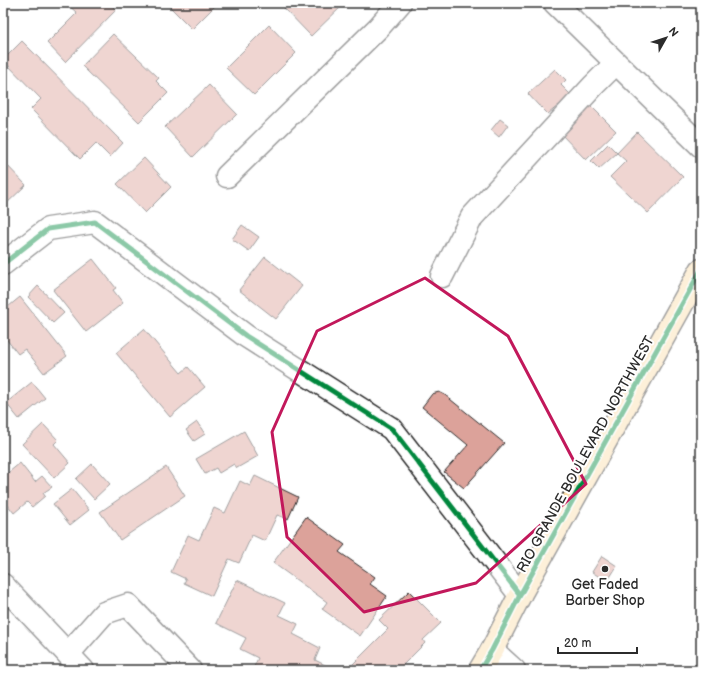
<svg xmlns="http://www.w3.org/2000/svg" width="704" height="673" font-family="'Balsamiq Sans',sans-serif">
  <rect width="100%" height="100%" fill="#fff"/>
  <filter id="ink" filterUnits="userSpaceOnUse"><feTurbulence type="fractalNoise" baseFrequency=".025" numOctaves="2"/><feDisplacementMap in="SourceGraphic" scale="8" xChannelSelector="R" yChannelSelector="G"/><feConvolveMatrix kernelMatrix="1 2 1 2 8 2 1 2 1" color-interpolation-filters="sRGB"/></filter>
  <g filter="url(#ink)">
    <g fill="#dca29a" stroke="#2b2b2b">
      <path d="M66 3H109L116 10 65 62 47 43 77 13Z"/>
      <path d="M166 3H218L192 29Z"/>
      <path d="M289 3H345L311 36 284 8Z"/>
      <path d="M269 25 296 53 254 95 226 68Z"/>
      <path d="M113 34 159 78 156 81 168 93 139 122 82 66Z"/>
      <path d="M22 41 123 143 110 157 96 143 80 159 31 109 41 99 3 60Z"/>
      <path d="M555 69 566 80 561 85 572 96 560 107 559 105 548 114 540 106H539L528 94Z"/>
      <path d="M209 85 237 114 193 157 165 127Z"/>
      <path d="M588 103 616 131 586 160 559 132Z"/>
      <path d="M500 119 508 125 499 137 491 130Z"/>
      <path d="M637 132 683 177 648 213 610 177 626 161 617 153Z"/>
      <path d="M608 144 617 153 599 169 591 161Z"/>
      <path d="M144 158 171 187 145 213 117 184Z"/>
      <path d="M3 161 26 185 3 207Z"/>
      <path d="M242 225 259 237 249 251 232 239Z"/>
      <path d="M265 257 302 286 276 319 239 290Z"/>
      <path d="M93 259 116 288 113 290 123 303 86 332 53 290Z"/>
      <path d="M38 286 64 313 53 323 28 297Z"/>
      <path d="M20 297 67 356 44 373 25 349 18 354 3 335V311Z"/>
      <path d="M144 329 181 373 188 367 205 387 170 417 116 353Z"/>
      <path d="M32 382 45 398 19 419 6 403Z"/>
      <path d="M439 392 445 395 504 443 464 488 444 472 468 445 422 407 432 394Z"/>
      <path d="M701 408V422L694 416Z"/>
      <path d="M197 422 205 434 194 441 186 430Z"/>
      <path d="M43 424 58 440 54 444 70 463 54 478 22 444Z"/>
      <path d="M244 431 258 456 237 468 234 464 219 473 216 468 205 474 196 459Z"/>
      <path d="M20 463 35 482 42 476 52 487 43 493 45 496 32 507 27 502 14 513 3 499V477Z"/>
      <path d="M92 464 110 484 94 499 76 479Z"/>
      <path d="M166 467 185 496 120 540 100 512Z"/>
      <path d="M255 476 298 497 288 519 277 515 265 541 252 535 239 563 229 559 212 596 184 583 186 579 171 572 188 535 199 540 214 508 225 513 240 481 250 486Z"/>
      <path d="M72 489 89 510 70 525 53 504Z"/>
      <path d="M306 517 345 545 339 552 375 577 370 584 387 596 360 636 322 609 327 602 273 563Z"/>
      <path d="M602 556 617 566 607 582 592 572Z"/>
      <path d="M237 580 285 603 279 615 298 624 293 634 320 648 315 660 335 670H256L253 669 258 658 240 649 246 638 216 623Z"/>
      <path d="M409 591 441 623 423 640 425 643 401 667 404 670H347L388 629 379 620Z"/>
    </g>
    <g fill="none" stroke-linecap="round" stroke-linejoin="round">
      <defs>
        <g id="minor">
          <path d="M555 3 701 146"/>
          <path d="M227 176 379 27 400 3"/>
          <path d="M3 264 48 229 95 222 246 336 392 429 520 595"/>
          <path d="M442 276 472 217 594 85 616 63"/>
          <path d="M3 585 83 670"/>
          <path d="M492 650 514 670"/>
          <path d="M68 654 104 613 128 605 190 670"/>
        </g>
        <path id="major" d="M480 670 492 650 520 595 701 270"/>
      </defs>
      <use href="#minor" stroke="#2b2b2b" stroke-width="25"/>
      <use href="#major" stroke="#2b2b2b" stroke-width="25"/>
      <use href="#minor" stroke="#fff" stroke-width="22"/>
      <use href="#major" stroke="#fbddab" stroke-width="22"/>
      <defs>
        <g id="cycleway">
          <path d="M3 264 48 229 95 222 246 336 392 429 520 595"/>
          <path d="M480 670 492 650 520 595 701 270"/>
        </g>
      </defs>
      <use href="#cycleway" stroke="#fff" stroke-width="8"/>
      <use href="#cycleway" stroke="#00873e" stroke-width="5"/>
    </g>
  </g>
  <path d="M0 0H704V673H0ZM425 278 508 336 586 484 476 583 364 612 287 537 272 432 317 331Z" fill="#fff" fill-opacity=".55" fill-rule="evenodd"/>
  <path fill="none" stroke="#c2185b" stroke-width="3" stroke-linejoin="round" d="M425 278 508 336 586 484 476 583 364 612 287 537 272 432 317 331Z"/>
  <circle fill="#2b2b2b" stroke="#fff" stroke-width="1.5" cx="605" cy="569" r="4"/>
  <g text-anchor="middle" stroke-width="4" stroke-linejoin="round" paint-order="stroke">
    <g font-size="14" fill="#2b2b2b" stroke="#fff">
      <text transform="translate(585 454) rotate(-61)" y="5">RIO GRANDE BOULEVARD NORTHWEST</text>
    </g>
    <g font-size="14" fill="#2b2b2b" stroke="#fff">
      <text x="605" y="589">Get Faded<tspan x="605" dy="16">Barber Shop</tspan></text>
    </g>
  </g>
  <rect width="704" height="673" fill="none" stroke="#fff" stroke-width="16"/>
  <rect x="8" y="8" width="688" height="657" fill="none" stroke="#2b2b2b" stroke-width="1.5" filter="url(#ink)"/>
  <g transform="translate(666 38) rotate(51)" stroke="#ffffff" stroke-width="3" paint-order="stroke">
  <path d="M0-3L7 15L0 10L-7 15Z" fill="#2b2b2b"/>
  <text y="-6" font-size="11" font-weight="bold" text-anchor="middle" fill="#2b2b2b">N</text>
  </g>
  <path d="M558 647v6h79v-6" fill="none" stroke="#2b2b2b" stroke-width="2"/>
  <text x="564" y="647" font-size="12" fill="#2b2b2b" stroke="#ffffff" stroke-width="3" paint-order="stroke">20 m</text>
</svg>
